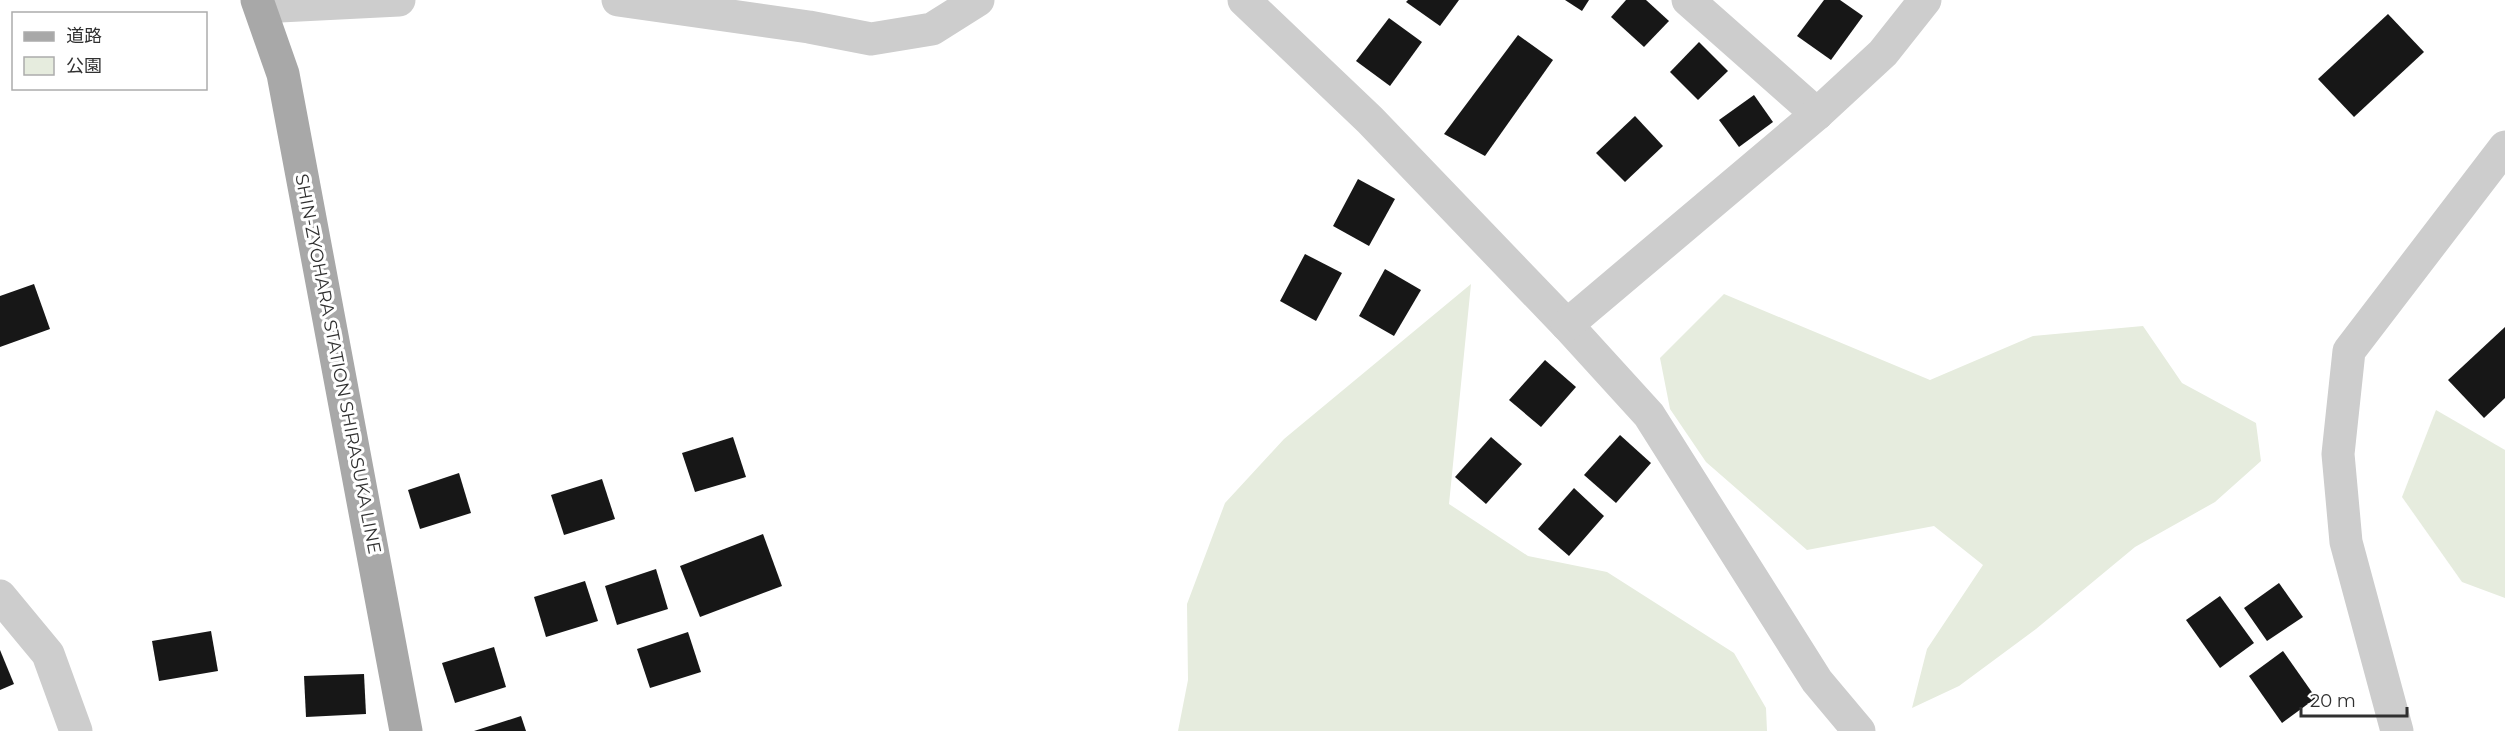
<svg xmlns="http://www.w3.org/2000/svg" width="2505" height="731" font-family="Montserrat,'Noto Sans JP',sans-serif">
  <rect width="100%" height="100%" fill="#fff"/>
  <g fill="#e6ecde">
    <path d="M1471 284 1449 504 1528 556 1607 572 1734 653 1766 708 1767 731H1178L1188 680 1187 604 1225 503 1284 439Z"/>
    <path d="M1724 294 1930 380 2033 336 2143 326 2182 383 2256 423 2261 461 2215 502 2135 547 2036 629 1959 686 1912 708 1927 649 1983 565 1934 526 1807 550 1706 462 1670 409 1660 358Z"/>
    <path d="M2436 410 2505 450V598L2462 582 2402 497Z"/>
  </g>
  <g fill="#171717">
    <path d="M1408 0H1459L1440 26 1406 2Z"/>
    <path d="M1565 0H1589L1582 11Z"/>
    <path d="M1626 0H1646L1669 21 1644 47 1611 17Z"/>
    <path d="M1824 0H1840L1863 16 1831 60 1797 36Z"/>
    <path d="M2388 14 2424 52 2354 117 2318 79Z"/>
    <path d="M1389 18 1422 42 1390 86 1356 61Z"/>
    <path d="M1518 35 1553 60 1485 156 1444 134Z"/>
    <path d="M1699 42 1728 71 1698 100 1670 72Z"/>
    <path d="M1754 95 1773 122 1739 147 1719 120Z"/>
    <path d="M1635 116 1663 146 1625 182 1596 153Z"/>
    <path d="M1358 179 1395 199 1369 246 1333 226Z"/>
    <path d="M1305 254 1342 273 1316 321 1280 301Z"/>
    <path d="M1385 269 1421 290 1394 336 1359 316Z"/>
    <path d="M34 284 50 329 0 347V296Z"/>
    <path d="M2505 327V398L2484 418 2448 380Z"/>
    <path d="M1545 360 1576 387 1541 427 1509 400Z"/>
    <path d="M1620 435 1651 463 1616 503 1584 475Z"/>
    <path d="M733 437 746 477 695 492 682 453Z"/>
    <path d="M1491 437 1522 464 1486 504 1455 477Z"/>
    <path d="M459 473 471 513 420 529 408 490Z"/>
    <path d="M602 479 615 519 564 535 551 495Z"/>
    <path d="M1574 488 1604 516 1569 556 1538 529Z"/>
    <path d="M763 534 782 586 700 617 680 566Z"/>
    <path d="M656 569 668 609 617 625 605 586Z"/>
    <path d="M585 581 598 621 546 637 534 597Z"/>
    <path d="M2279 583 2303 617 2267 641 2244 608Z"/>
    <path d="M2220 596 2254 643 2220 668 2186 620Z"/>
    <path d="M211 631 218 671 159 681 152 641Z"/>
    <path d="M688 632 701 672 650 688 637 649Z"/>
    <path d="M494 647 506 687 455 703 442 663Z"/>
    <path d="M0 650 14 684 0 690Z"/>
    <path d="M2283 651 2316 698 2282 723 2249 676Z"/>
    <path d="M364 674 366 714 306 717 304 676Z"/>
    <path d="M521 716 526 731H474Z"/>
  </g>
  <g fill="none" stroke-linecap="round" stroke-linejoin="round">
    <g stroke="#cdcdcd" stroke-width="33">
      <path d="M618 0 809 27 871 39 932 29 978 0"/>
      <path d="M1244 0 1370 120 1567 325 1649 415 1817 681 1859 731"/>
      <path d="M1688 0 1817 114"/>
      <path d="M260 7 399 0"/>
      <path d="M1567 325 1817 114 1883 53 1925 0"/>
      <path d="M0 596 48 654 76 731"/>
      <path d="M2397 731 2346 542 2338 454 2349 351 2505 147"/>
    </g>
    <path stroke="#a8a8a8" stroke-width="33" d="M257 0 283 74 406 731"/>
  </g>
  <g text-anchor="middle" stroke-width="6" stroke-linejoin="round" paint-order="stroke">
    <g font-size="18" fill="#303030" stroke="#fff">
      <text transform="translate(338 364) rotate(79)" y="6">SHIN-ZYOHARA STATION SHIRASUKA LINE</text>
    </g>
  </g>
  <rect x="12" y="12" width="195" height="78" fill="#ffffff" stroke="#acacac" stroke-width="1.5"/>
  <rect x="24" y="32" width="30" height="9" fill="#a8a8a8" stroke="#acacac" stroke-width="1.5"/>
  <text x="66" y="42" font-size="18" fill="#303030">道路</text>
  <rect x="24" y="57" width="30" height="18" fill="#e6ecde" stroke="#acacac" stroke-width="1.5"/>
  <text x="66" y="72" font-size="18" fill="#303030">公園</text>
  <path d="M2301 707v9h106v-9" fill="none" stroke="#303030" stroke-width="3"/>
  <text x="2310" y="707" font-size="18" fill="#303030" stroke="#ffffff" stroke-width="4.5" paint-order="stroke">20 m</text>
</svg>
